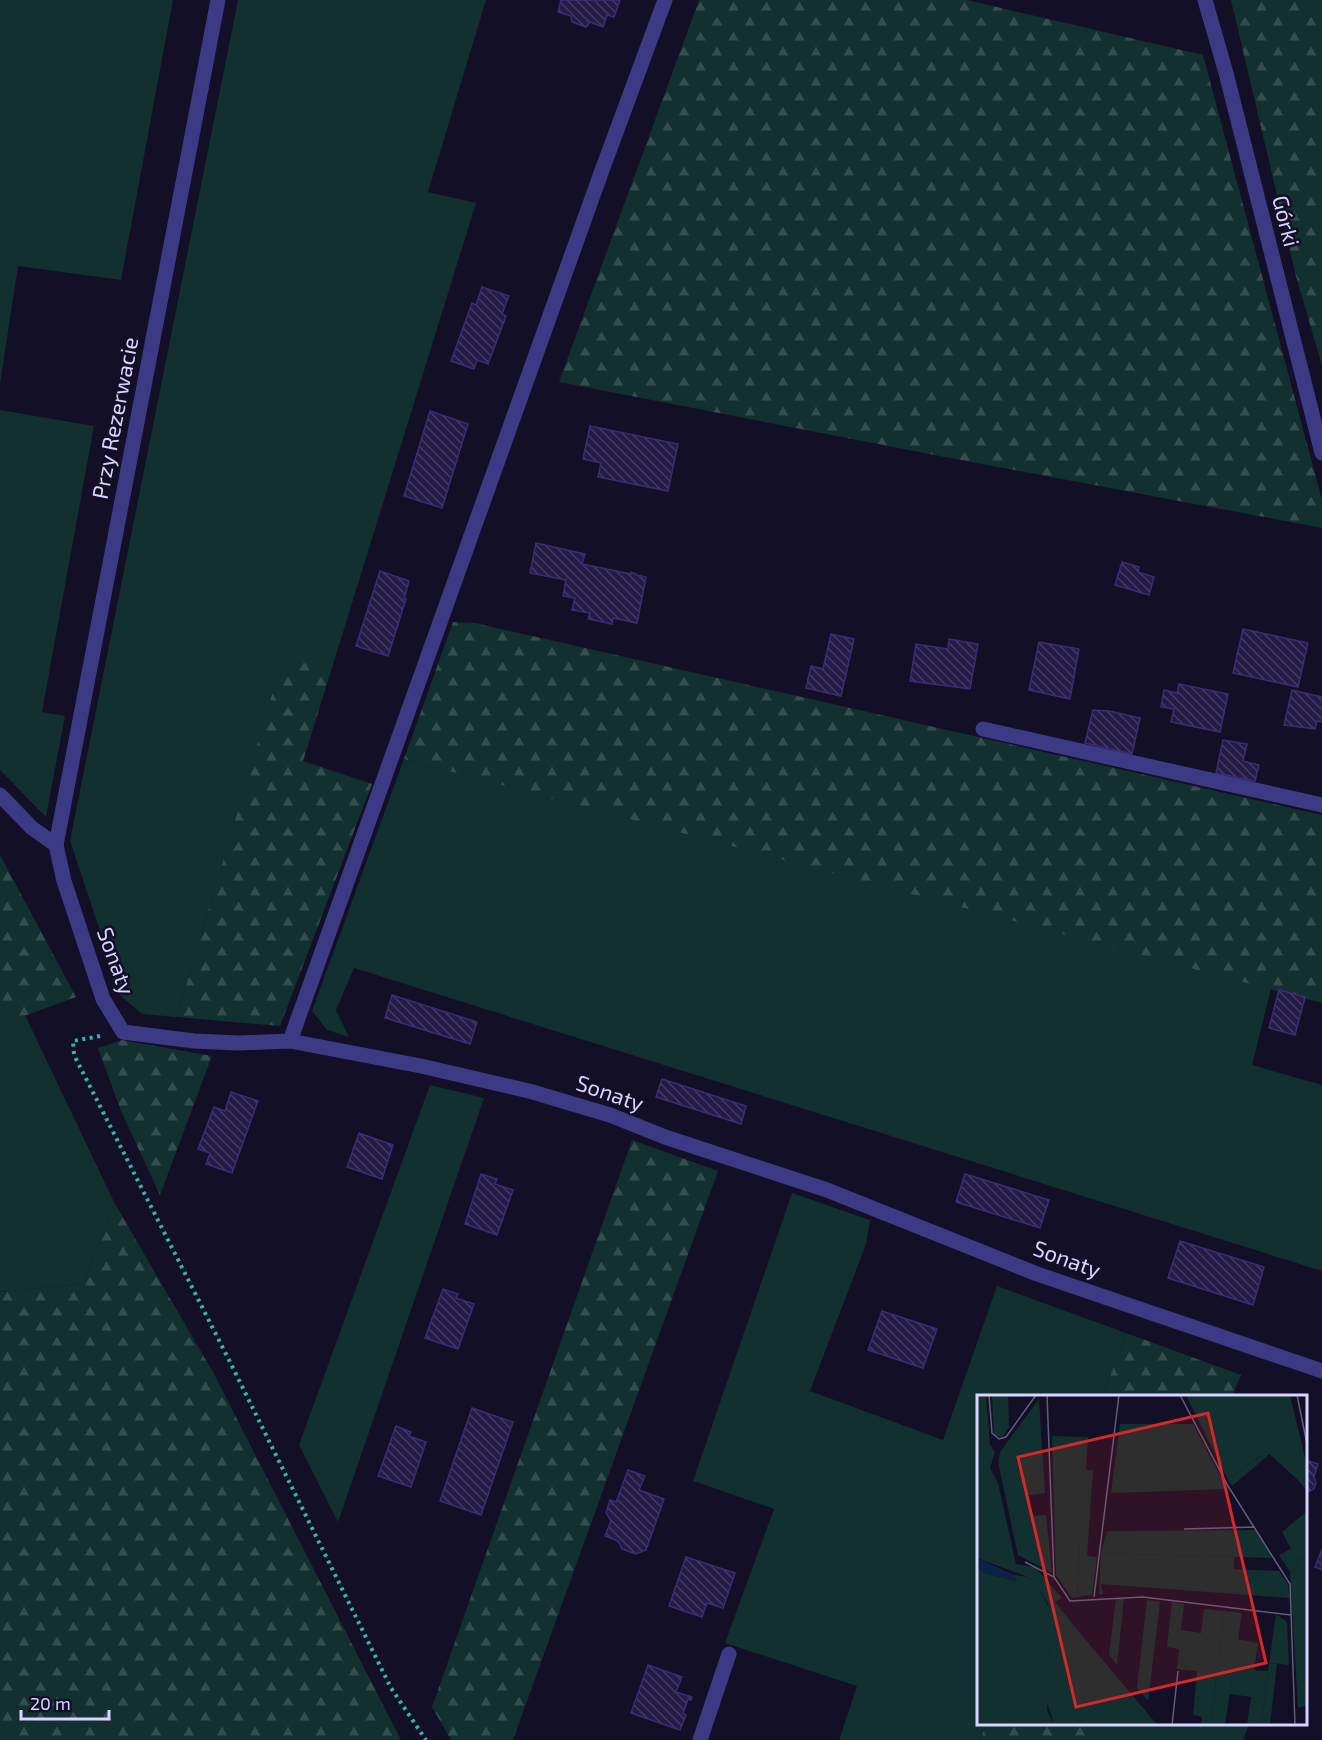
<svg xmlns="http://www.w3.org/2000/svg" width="1322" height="1740" font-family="'Exo 2',sans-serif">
  <defs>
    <pattern id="forest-firs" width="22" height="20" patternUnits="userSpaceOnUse" patternTransform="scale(1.5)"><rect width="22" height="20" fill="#12302f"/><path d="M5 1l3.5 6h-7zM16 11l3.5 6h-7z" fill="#344d4e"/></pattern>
    <pattern id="building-back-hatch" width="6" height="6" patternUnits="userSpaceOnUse" patternTransform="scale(1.5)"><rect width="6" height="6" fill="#241b47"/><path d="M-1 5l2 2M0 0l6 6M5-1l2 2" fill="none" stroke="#433b63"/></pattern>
  </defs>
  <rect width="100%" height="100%" fill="#130f26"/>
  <g fill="#12302f">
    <path d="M0 0H173L121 280 18 266 0 384Z"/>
    <path d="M238 0H486L428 192 476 203 331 671 283 658 177 1017 142 1014 115 991 102 937 70 841Z"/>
    <path d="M0 410 94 426 42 712 65 716 46 817 0 770Z"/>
    <path d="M404 759 1271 989 1252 1065 1322 1085V1271L354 968 336 1010 349 1037 327 1030 312 1011Z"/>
    <path d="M25 1015 114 1202 84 1284 0 1292V1025Z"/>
    <path d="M430 1085 484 1098 338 1522 299 1445Z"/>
    <path d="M792 1193 870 1220 866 1244 810 1391 943 1440 997 1286 1126 1333 1103 1396H978V1724H986L980 1740H839L857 1686 725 1643 774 1509 693 1481Z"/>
    <path d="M1094 1724H1249L1243 1740H1088Z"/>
  </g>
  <g fill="url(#forest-firs)">
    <path d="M699 0H967L1203 55 1322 500V528L945 457 559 382Z"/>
    <path d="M1231 0H1322V366L1296 276Z"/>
    <path d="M453 622 475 623 1322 815V1003L404 759Z"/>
    <path d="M283 657 331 671 303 761 372 784 280 1026 177 1017Z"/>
    <path d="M0 855 76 997 0 1025Z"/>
    <path d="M122 1040 212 1056 160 1195 121 1111 98 1048Z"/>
    <path d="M632 1140 718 1171 513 1740H451L432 1707Z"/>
    <path d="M114 1202 214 1374 401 1740H0V1292L84 1284Z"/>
    <path d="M1126 1333 1241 1375 1232 1396H1103Z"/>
    <path d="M986 1724H1094L1088 1740H980Z"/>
  </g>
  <g fill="url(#building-back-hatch)" stroke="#3b2d73" stroke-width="1.5">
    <path d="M561 0H620L614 17 607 15 603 27 590 22 586 27 572 22 571 16 558 12Z"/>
    <path d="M482 287 509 296 502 314 506 316 488 364 477 360 474 369 451 361 472 303 476 305Z"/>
    <path d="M430 411 468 424 442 508 404 496Z"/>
    <path d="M590 426 678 444 668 491 598 477 601 463 583 459Z"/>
    <path d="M536 543 585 554 582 564 631 574V572L636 574V575L646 577 637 623 613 618 612 624 588 619 590 613 572 610 575 598 563 596 566 580 530 573Z"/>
    <path d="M1122 562 1139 567 1138 572 1154 577 1149 595 1115 585Z"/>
    <path d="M380 571 409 581 404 599H406L388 656 356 646Z"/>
    <path d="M1243 629 1308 643 1298 687 1233 673Z"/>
    <path d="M831 634 854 639 841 696 806 688 811 666 823 669Z"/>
    <path d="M949 639 978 644 970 689 910 681 916 644 948 649Z"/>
    <path d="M1039 642 1079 649 1070 699 1029 690Z"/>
    <path d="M1179 684 1228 694 1220 732 1171 722 1174 709 1161 707 1164 690 1177 693Z"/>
    <path d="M1292 690 1322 697V722L1317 721 1315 729 1284 725Z"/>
    <path d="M1093 710 1109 711 1140 718 1132 754 1085 743Z"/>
    <path d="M1223 740 1247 744 1243 761 1259 765 1255 781 1216 773Z"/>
    <path d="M1279 990 1305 997 1295 1035 1269 1028Z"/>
    <path d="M392 995 477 1022 470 1044 385 1018Z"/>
    <path d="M662 1079 746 1106 741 1124 656 1097Z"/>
    <path d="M231 1092 258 1101 232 1173 206 1164 210 1153 198 1149 214 1107 225 1111Z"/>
    <path d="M359 1133 393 1145 382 1179 347 1167Z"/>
    <path d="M481 1174 497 1179 495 1184 513 1190 497 1235 465 1224Z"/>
    <path d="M965 1174 1049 1200 1040 1228 956 1202Z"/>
    <path d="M1180 1241 1264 1267 1253 1305 1168 1278Z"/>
    <path d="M443 1289 458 1294 456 1298 474 1304 458 1349 425 1338Z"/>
    <path d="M882 1311 937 1329 923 1368 868 1350Z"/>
    <path d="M472 1408 513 1422 481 1515 440 1501Z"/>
    <path d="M396 1426 411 1432 409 1436 426 1442 411 1487 378 1476Z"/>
    <path d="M1306 1460 1318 1464 1314 1477 1316 1483 1314 1489 1308 1492 1306 1491Z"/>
    <path d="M628 1470 645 1476 639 1490 664 1499 646 1550 636 1554 622 1549 618 1541 605 1536 611 1521 606 1513 610 1500 616 1502Z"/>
    <path d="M1322 1549V1570L1315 1567Z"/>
    <path d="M686 1557 735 1573 723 1608 707 1603 702 1617 669 1606Z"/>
    <path d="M648 1665 682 1677 676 1692 692 1697 691 1700 688 1699 683 1714 686 1715 680 1730 631 1713Z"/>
  </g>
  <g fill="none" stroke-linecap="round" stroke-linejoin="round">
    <path stroke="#2fb8b0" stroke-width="4" stroke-dasharray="3 4.5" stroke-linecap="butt" d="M100 1036 73 1041 74 1055 230 1362 391 1688 426 1740"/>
    <g stroke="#3d3a85" stroke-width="15">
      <path d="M218 0 56 845 64 881 103 999 123 1032 194 1041 238 1043 290 1041 421 1066 529 1091 610 1115 665 1137 827 1190 1037 1274 1322 1371"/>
      <path d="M1205 0 1226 73 1322 453"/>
      <path d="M983 729 1322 805"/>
      <path d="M0 795 32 828 56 845"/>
      <path d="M290 1041 601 173 665 0"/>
      <path d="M700 1740 729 1654"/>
    </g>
  </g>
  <g text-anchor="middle" stroke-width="5" stroke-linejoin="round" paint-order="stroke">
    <g font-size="22" fill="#d9d4ff" stroke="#130f26">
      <text transform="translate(1286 221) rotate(76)" y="8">Górki</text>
      <text transform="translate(115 418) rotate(-79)" y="8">Przy Rezerwacie</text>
      <text transform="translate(116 961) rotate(70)" y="8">Sonaty</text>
      <text transform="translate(610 1093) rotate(19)" y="8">Sonaty</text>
      <text transform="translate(1067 1259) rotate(20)" y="8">Sonaty</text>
    </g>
  </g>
  <g transform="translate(977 1395)">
    <rect width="330" height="330" fill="#130f26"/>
    <path d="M15 0H31L32 32 26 42 17 41ZM62 4 68 98 52 100 54 121 69 120 75 178 41 160 21 67 23 57ZM75 41 111 42 109 75H116L111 147H103L100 202 95 203 79 180ZM289 56 294 58 255 91 251 85ZM330 116V162L319 164 322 172 313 177 302 160 314 154 305 137ZM124 158 257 162V174L302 176 311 189 312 203 124 189 126 199H122ZM0 171 7 178 39 186 37 180 51 182 62 193 71 211 78 207 97 231 96 244 73 252 70 315 77 330H0ZM139 204H147L140 270 132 260ZM195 207 207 209 204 235 224 238 227 214 247 216 234 330H224L225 322 216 320 220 276 200 274 202 254 190 252ZM299 219 310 227 312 270 292 268ZM259 244 281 248 277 275 291 276 284 330H270L274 302 253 299Z" fill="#12302f"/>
    <path d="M0 0H9L13 50 18 57 13 73 21 88 39 169 58 172 85 203 72 211 62 193 51 182 0 163ZM209 0H313L330 71V106L329 95 321 85 289 56 251 85ZM143 29H216L250 94 134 98ZM278 135 296 163 124 158 130 136ZM103 147H111L110 161 120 162 115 200 100 202ZM330 162V310L321 313 313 177 322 172 319 164ZM170 205 183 207 171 306 160 293ZM247 216 265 218 248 330H234ZM97 231 178 327 182 330H77L68 300 73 252 95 244ZM292 268 300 269 293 330H284ZM0 287 21 320 24 330H0Z" fill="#12302f"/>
    <path d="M0 163 37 180 40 186 7 178 0 171Z" fill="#0c2248"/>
    <path fill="none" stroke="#625e7d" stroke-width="1.5" d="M12 0 15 38 22 44 29 42 59 0M70 0 77 182M203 0 251 91 313 189 318 330M320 0 330 49M207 134 278 132M48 167 77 182 93 206 166 202 314 220M117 202 142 0M195 330 201 276"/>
    <path fill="#d62828" fill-opacity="0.15" stroke="#d62828" stroke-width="3" d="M231 18 289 268 99 312 41 62Z"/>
    <rect width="330" height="330" fill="none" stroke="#d9d4ff" stroke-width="3"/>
  </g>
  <path d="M21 1710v9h88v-9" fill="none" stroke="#d9d4ff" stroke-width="3"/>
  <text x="30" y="1710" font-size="18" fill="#d9d4ff" stroke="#130f26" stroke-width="4.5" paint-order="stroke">20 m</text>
</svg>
